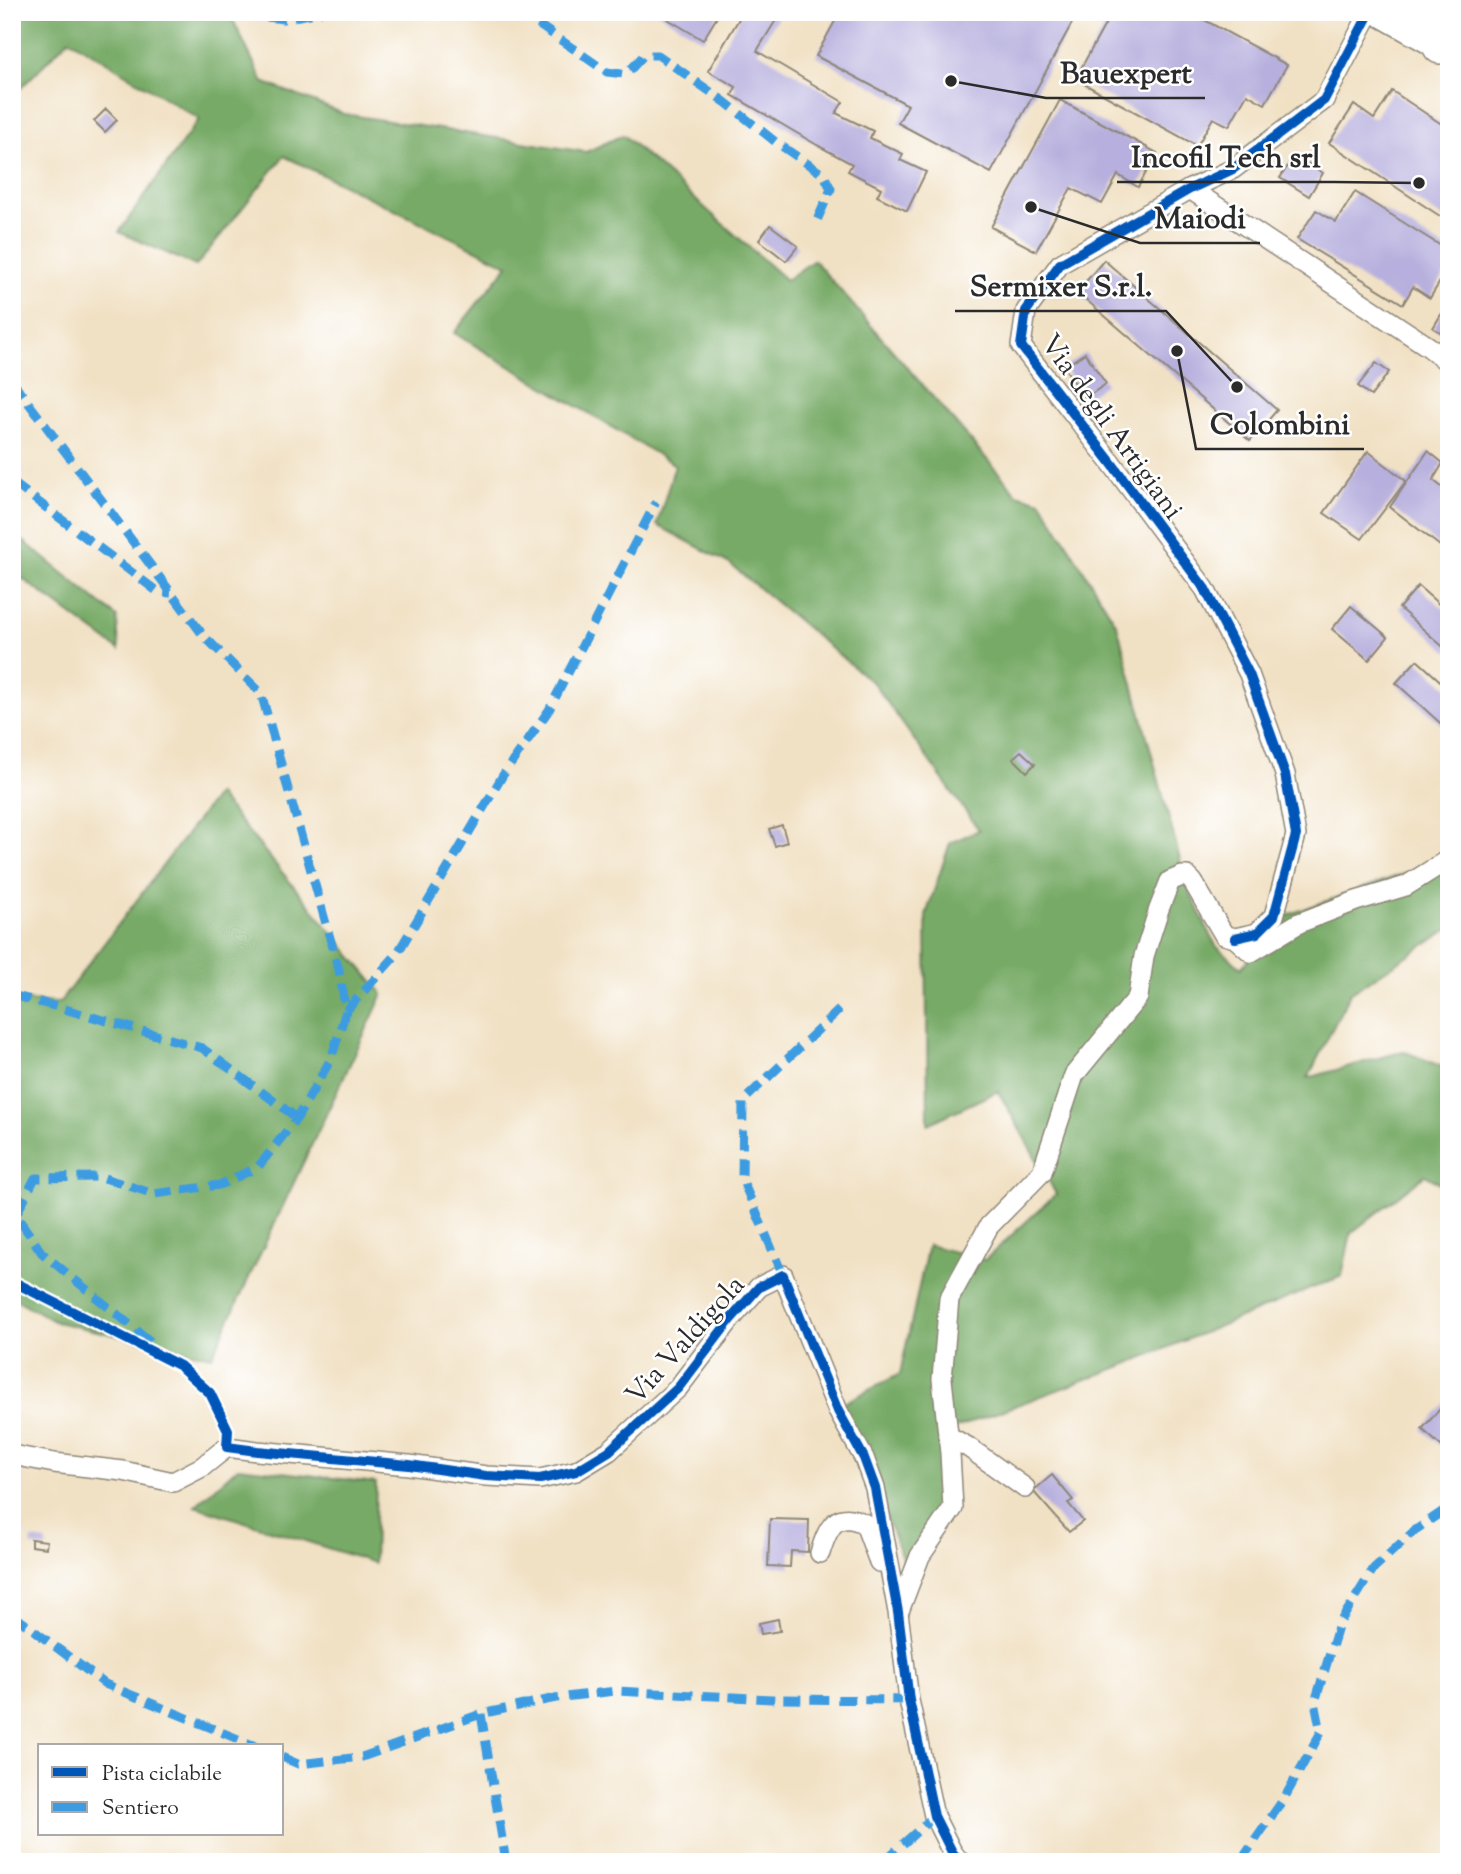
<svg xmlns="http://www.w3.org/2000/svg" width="1461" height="1874" font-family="'Sorts Mill Goudy',serif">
  <rect width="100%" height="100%" fill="#fff"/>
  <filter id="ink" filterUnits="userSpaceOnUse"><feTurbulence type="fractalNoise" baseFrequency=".0143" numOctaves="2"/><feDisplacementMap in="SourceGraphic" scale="14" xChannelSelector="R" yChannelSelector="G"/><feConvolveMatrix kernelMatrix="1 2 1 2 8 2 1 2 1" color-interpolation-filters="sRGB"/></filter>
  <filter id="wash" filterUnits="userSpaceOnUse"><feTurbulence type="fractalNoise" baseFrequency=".00686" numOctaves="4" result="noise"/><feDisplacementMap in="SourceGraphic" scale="28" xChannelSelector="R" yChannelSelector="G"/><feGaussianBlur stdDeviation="1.57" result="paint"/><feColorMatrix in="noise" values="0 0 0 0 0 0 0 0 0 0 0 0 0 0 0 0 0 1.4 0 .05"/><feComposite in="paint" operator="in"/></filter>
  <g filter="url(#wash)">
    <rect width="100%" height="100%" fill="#f1e1c4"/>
    <g fill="#7a6" stroke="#516a48" stroke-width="2">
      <path d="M12 12H223L233 20 263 82 344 114 586 152 623 135 786 280 814 260 1017 494 1041 501 1117 625 1188 889 1216 946 1241 968 1287 915 1449 858V929L1350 993 1308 1078 1403 1051 1449 1069V1189L1425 1175 1351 1233 1342 1276 1127 1364 942 1433 948 1506 907 1570 842 1404 900 1374 928 1245 985 1260 1056 1194 998 1091 928 1124 926 915 950 843 979 830 874 684 730 564 657 525 675 465 454 333 508 265 284 156 196 266 119 232 199 119 69 39 12 97Z"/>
      <path d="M12 527 16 535 117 617 119 650 12 571Z"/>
      <path d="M217 794 383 994 212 1356 56 1322 12 1297V1000L59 1003Z"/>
      <path d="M238 1467 376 1483 374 1563 195 1506Z"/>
    </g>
    <g id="blocks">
      <g fill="#b7b0de">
        <path d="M656 12H720L703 40Z"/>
        <path d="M743 12H781L757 51 843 102 836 113 873 131 870 138 903 154 900 160 926 172 907 211 877 196 881 188 848 171 852 164 817 145 732 95 736 87 708 71Z"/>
        <path d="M840 12H1078L991 173 898 123 908 105 816 56Z"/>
        <path d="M1112 12H1190L1287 65 1265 104 1247 94 1229 126 1213 118 1197 146 1075 79Z"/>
        <path d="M1392 91 1449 129V222L1329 143 1354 105 1374 119Z"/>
        <path d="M1060 100 1157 153 1138 187 1118 175 1102 204 1071 188 1036 251 991 227Z"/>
        <path d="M106 109 117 120 105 132 94 121Z"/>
        <path d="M1295 155 1323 173 1309 196 1280 178Z"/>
        <path d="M1355 192 1449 251V267L1430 298 1413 287 1403 304 1297 239 1316 210 1336 222Z"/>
        <path d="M770 225 798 246 786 261 759 240Z"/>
        <path d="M1104 260 1277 410 1250 441 1077 292Z"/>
        <path d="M1449 301V337L1433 328Z"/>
        <path d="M1085 353 1106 384 1085 398 1064 367Z"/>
        <path d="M1376 363 1389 372 1371 396 1358 386Z"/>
        <path d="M1368 451 1406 481 1362 539 1324 513Z"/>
        <path d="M1428 451 1443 463 1433 480 1449 493V553L1390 507Z"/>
        <path d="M1418 586 1449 613V652L1399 608Z"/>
        <path d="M1351 606 1388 637 1369 660 1332 629Z"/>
        <path d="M1417 660 1449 689V731L1396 683Z"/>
        <path d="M1021 751 1035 764 1027 772 1013 758Z"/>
        <path d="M782 825 787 842 775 846 769 829Z"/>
        <path d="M1449 1399V1453L1422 1429Z"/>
        <path d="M1052 1475 1073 1500 1068 1503 1083 1521 1069 1532 1033 1491Z"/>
        <path d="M770 1519 809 1520 808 1552 791 1551 790 1567 768 1566Z"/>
        <path d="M31 1539 47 1541 46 1548 31 1546Z"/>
        <path d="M778 1619 780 1631 761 1634 759 1623Z"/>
      </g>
    </g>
  </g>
  <g filter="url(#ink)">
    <use href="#blocks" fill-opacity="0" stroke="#8e8678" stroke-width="2"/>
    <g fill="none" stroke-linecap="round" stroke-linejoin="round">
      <defs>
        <g id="street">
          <path d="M1190 189 1429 347 1449 363"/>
          <path d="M1235 938 1257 933 1274 916 1296 835 1285 774 1249 674 1205 589 1110 461 1021 346 1026 311 1060 264 1190 189 1233 169 1324 100 1370 12"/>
          <path d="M948 1436 968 1447 1025 1488"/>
          <path d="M12 1455 54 1463 123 1471 173 1482 202 1467 227 1447 257 1451 409 1465 486 1476 540 1479 576 1471 609 1451 678 1388 730 1320 759 1287 783 1275 838 1411 864 1458 875 1488 898 1612 909 1700 934 1816 952 1852 960 1862"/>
          <path d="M820 1553C828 1527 836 1509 865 1524L879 1562"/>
          <path d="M899 1611 920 1556 953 1508 950 1453 942 1379 949 1299 989 1226 1042 1172 1074 1075 1138 997 1144 956 1159 909 1170 881 1182 876H1187L1193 882 1224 935 1235 938 1251 952 1299 923 1356 901 1406 886 1449 859"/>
        </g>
        <path id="secondary" d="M1379 12 1441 47"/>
        <path id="highway" d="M1419 12 1440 47"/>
      </defs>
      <use href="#street" stroke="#8e8678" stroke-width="22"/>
      <use href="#secondary" stroke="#8e8678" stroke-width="29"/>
      <use href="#highway" stroke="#8e8678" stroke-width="36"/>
      <use href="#street" stroke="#fff" stroke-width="19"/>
      <use href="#secondary" stroke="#fff" stroke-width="26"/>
      <use href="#highway" stroke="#fff" stroke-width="33"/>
      <g stroke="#3d9ce1" stroke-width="9" stroke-dasharray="18 9" stroke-linecap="butt">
        <path d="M514 12 539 25 607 72 623 74 632 68 644 55H658L725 102 777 143 824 175 831 189 814 227"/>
        <path d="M240 14 283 19 321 12"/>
        <path d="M12 381 203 635 261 693 339 970 346 1011 331 1059 297 1118 258 1167 219 1185 154 1194 101 1177 35 1178 16 1215 42 1253 156 1346"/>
        <path d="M12 482 158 592 171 593"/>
        <path d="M12 995 54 1006 202 1048 297 1118"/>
        <path d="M346 1011 397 954 503 775 549 710 656 502"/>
        <path d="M783 1275 742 1179 743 1101 840 1009"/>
        <path d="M12 1614 105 1684 255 1746"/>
        <path d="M481 1714 506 1862"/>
        <path d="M282 1757 298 1764 362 1757 481 1714 556 1698 616 1691 772 1699 909 1700"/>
        <path d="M883 1862 934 1816"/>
        <path d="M1240 1862 1285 1797 1321 1732 1315 1702 1339 1624 1374 1568 1414 1531 1449 1507"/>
      </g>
      <defs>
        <g id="cycleway">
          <path d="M1235 938 1257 933 1274 916 1296 835 1285 774 1249 674 1205 589 1110 461 1021 346 1026 311 1060 264 1190 189 1233 169 1324 100 1370 12"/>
          <path d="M12 1281 180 1366 210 1393 228 1430 227 1447 257 1451 409 1465 486 1476 540 1479 576 1471 609 1451 678 1388 730 1320 759 1287 783 1275 838 1411 864 1458 875 1488 898 1612 909 1700 934 1816 952 1852 960 1862"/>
        </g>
      </defs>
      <use href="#cycleway" stroke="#fff" stroke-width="15"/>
      <use href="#cycleway" stroke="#0057b8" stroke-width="10"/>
    </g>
  </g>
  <g text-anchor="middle" stroke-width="5" stroke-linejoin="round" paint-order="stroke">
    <g font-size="28" fill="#2b2b2b" stroke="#fff">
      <text transform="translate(1113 426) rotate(54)" y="10">Via degli Artigiani</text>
      <text transform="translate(684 1339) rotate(-48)" y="10">Via Valdigola</text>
    </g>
  </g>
  <path fill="none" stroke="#2b2b2b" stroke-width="2.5" d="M951 81L1046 98H1205M1419 183L1334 182H1117M1031 207L1140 243H1260M1237 387L1166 311H955M1177 351L1196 449H1364"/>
  <g fill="#2b2b2b" stroke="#fff" stroke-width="2.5">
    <circle cx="951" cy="81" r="7"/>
    <circle cx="1419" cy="183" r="7"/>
    <circle cx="1031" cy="207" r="7"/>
    <circle cx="1237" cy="387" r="7"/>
    <circle cx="1177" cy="351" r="7"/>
  </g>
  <g font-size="30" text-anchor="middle" font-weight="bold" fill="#2b2b2b" stroke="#fff" stroke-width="5" stroke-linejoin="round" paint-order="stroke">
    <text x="1126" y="83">Bauexpert</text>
    <text x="1226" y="167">Incofil Tech srl</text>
    <text x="1200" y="228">Maiodi</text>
    <text x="1061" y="296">Sermixer S.r.l.</text>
    <text x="1280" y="434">Colombini</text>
  </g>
  <rect width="1461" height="1874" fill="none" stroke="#fff" stroke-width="42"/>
  <rect x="38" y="1744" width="245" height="91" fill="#ffffff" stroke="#aaaaaa" stroke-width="2"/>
  <rect x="52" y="1767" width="35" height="10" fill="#0057b8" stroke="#aaaaaa" stroke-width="2"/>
  <text x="102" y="1780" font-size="21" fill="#2b2b2b">Pista ciclabile</text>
  <rect x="52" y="1802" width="35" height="10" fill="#3d9ce1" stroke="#aaaaaa" stroke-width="2"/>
  <text x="102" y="1814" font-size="21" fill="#2b2b2b">Sentiero</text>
</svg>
